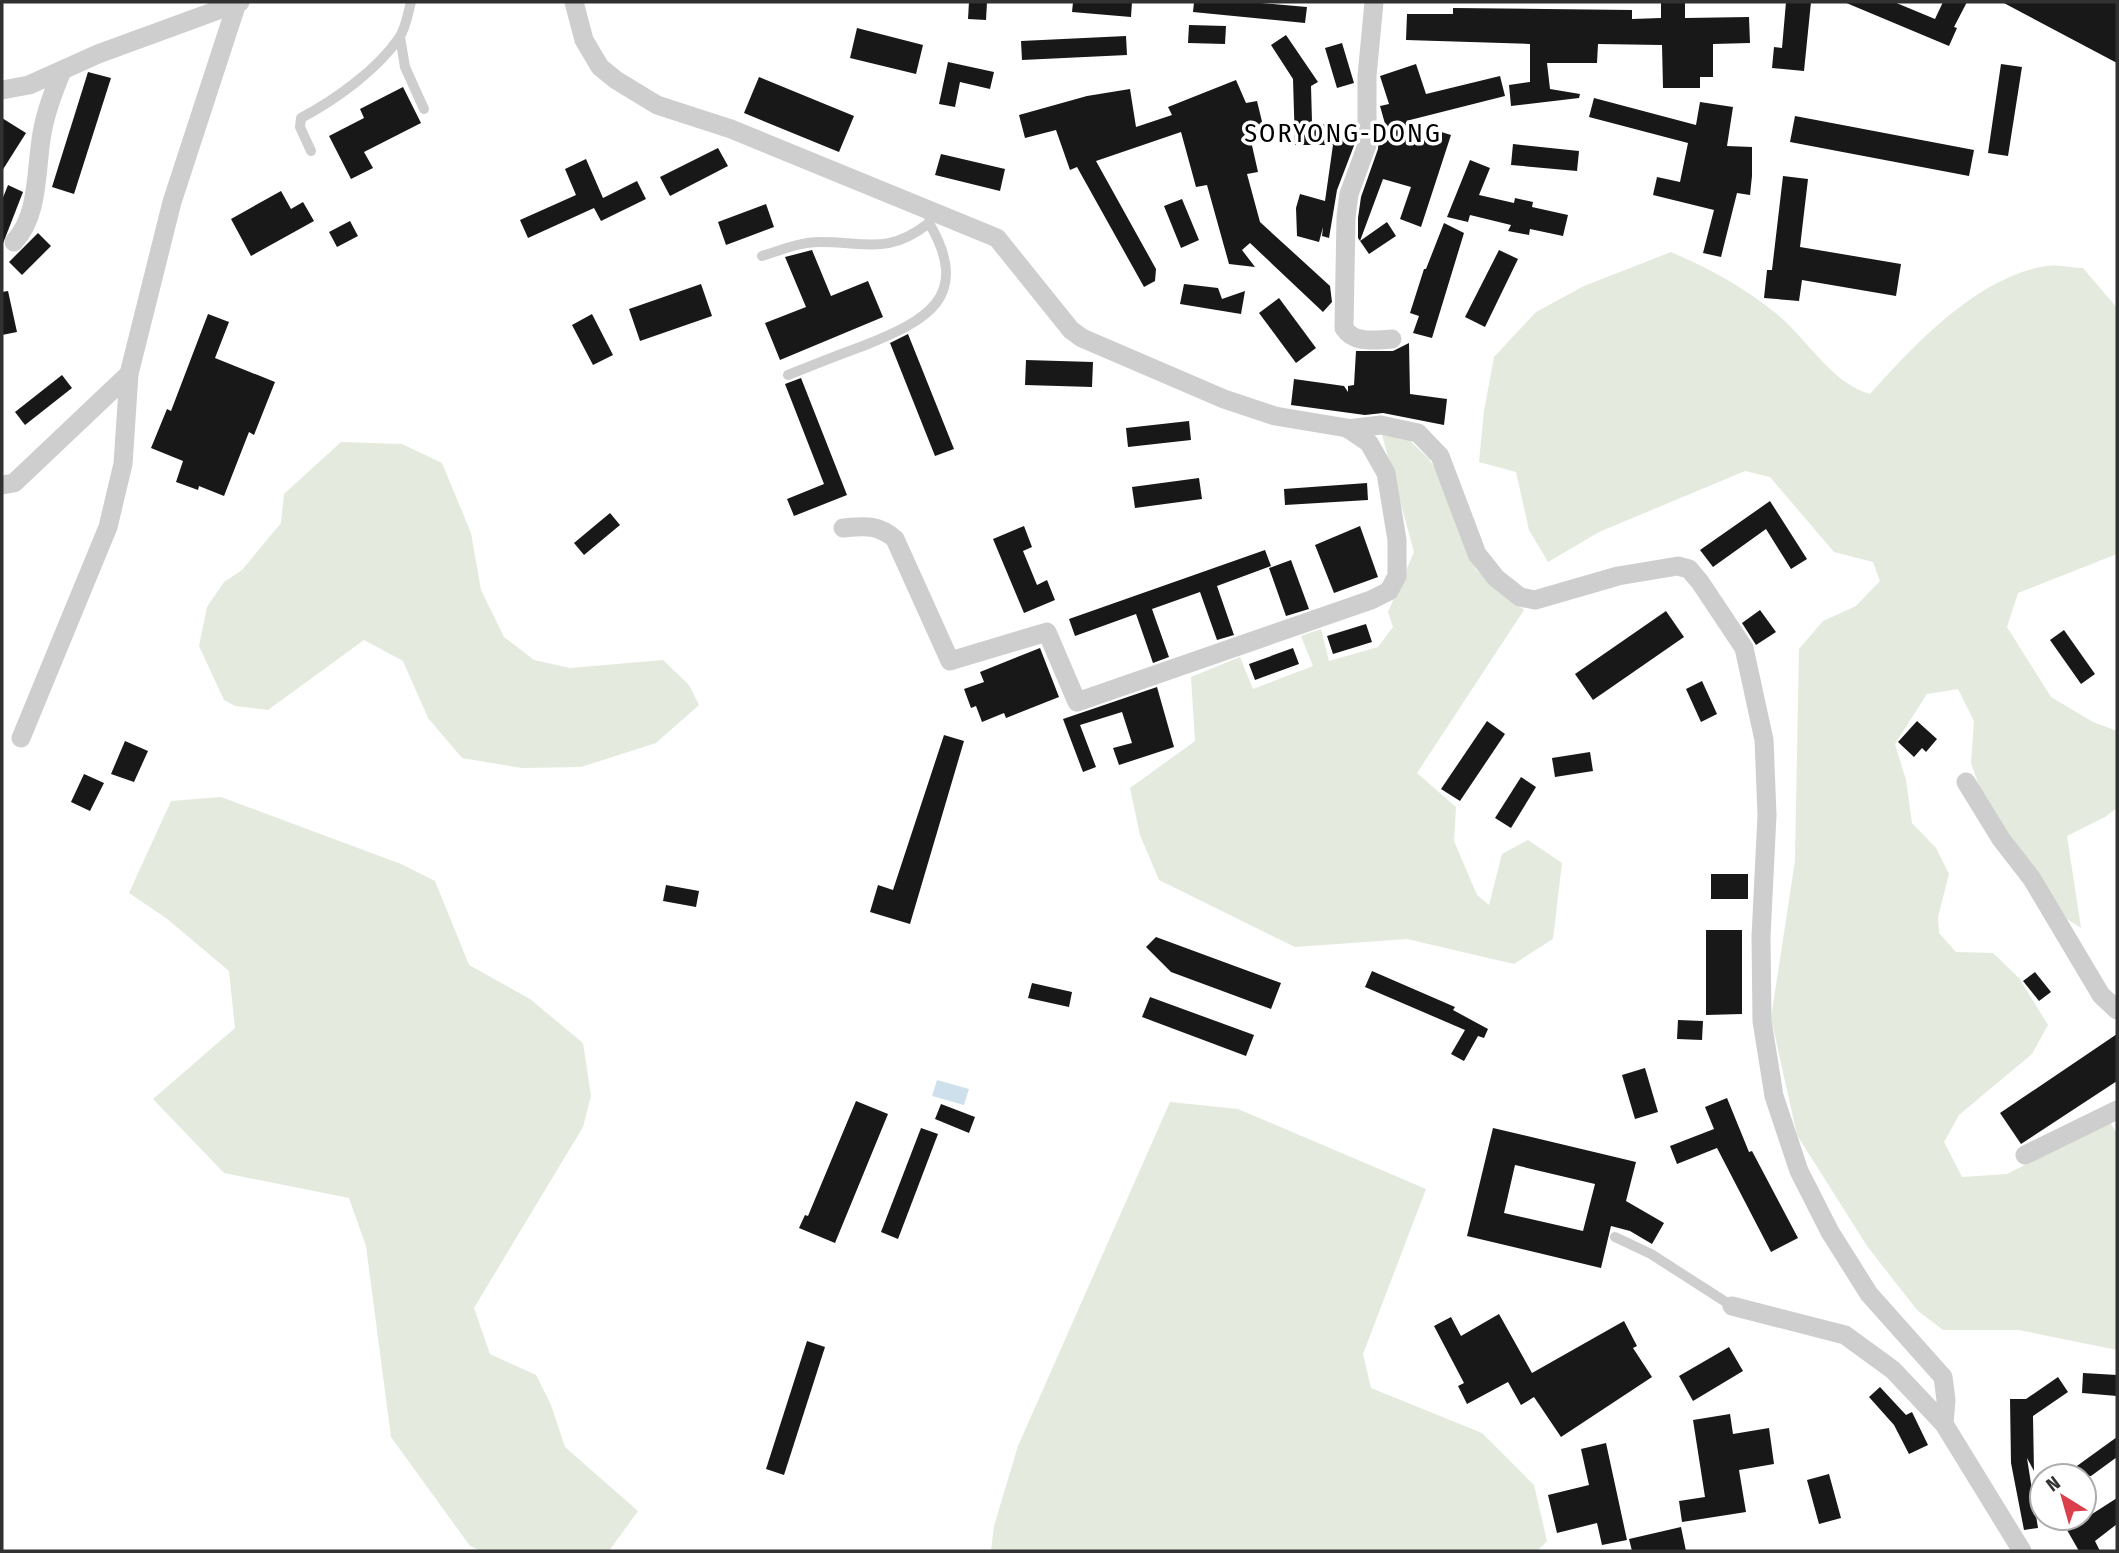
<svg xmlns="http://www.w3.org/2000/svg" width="2119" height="1553" font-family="'Fira Sans Condensed',sans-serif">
  <rect width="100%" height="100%" fill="#fff"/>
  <g fill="#e4eadd">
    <path d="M1671 252C1708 268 1742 286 1773 311 1806 336 1829 382 1870 394 1914 345 1977 277 2046 266 2057 264 2072 268 2083 268L2117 308V554L2018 593 2007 627 2051 697 2093 722 2117 731V808L2105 817 2067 836 2081 928 2062 916 1985 803 1971 763 1974 721 1958 689 1927 694 1895 744 1906 780 1912 823 1936 848 1949 874 1938 917 1939 933 1956 952 1993 953 2019 978 2048 1025 2032 1054 1959 1115 1944 1142 1962 1177 2007 1174 2110 1122 2117 1134V1350L2019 1330H1943L1917 1310 1867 1246 1797 1135 1771 1018 1795 861 1799 649 1823 621 1856 606 1880 581 1873 562 1834 552 1770 477 1745 471 1599 532 1548 562 1529 530 1516 472 1479 462 1484 411 1494 357 1536 312 1584 286Z"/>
    <path d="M1382 435 1408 439 1429 459 1445 484 1476 570 1524 610 1417 773 1456 807 1454 841 1477 895 1489 905 1502 854 1528 840 1562 863 1553 939 1514 964 1407 939 1295 947 1159 880 1140 835 1130 788 1195 741 1191 677 1240 657 1253 689 1313 666 1301 636 1321 629 1329 661 1378 647 1393 627 1388 612 1414 552Z"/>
    <path d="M341 442 402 444 442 463 471 533 481 590 504 637 534 660 570 668 663 660 689 685 699 705 656 743 581 767 522 768 462 758 428 718 403 661 364 640 268 710 235 706 224 700 199 646 207 607 224 582 242 570 281 523 284 494Z"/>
    <path d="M221 797 401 864 435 881 469 965 530 999 583 1043 591 1096 583 1127 474 1308 490 1354 536 1375 551 1405 565 1447 638 1511 609 1551H481L470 1546 391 1437 366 1246 349 1198 224 1173 153 1099 235 1028 229 971 166 918 129 893 171 801Z"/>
    <path d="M1170 1102 1238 1109 1426 1189 1363 1354 1371 1388 1482 1433 1534 1485 1547 1541 1537 1551H991L994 1526 1018 1446Z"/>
  </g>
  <path fill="#cee0eb" d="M937 1080 969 1089 964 1105 932 1096Z"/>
  <g fill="#181818" fill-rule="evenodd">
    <path d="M969 2H987L986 20 968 19Z"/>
    <path d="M1073 2H1132L1131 17 1072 12Z"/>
    <path d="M1194 2H1250L1307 7 1305 23 1193 12Z"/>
    <path d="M1661 2H1685V18L1749 17 1750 43 1713 44V77H1700V88H1663L1662 45 1598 44 1597 63H1547L1550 89 1580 94 1579 98 1511 106 1509 85 1530 82V44L1406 40 1407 14H1453V8L1632 10V19L1661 18Z"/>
    <path d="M1786 2H1811L1804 71 1772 68 1774 47 1782 48Z"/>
    <path d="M1844 2H1894L1935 19 1943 2H1967L1954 27 1957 28 1949 46Z"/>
    <path d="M2002 2H2117V63Z"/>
    <path d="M1189 25 1226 26 1225 44 1188 43Z"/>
    <path d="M857 28 923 45 916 74 850 58Z"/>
    <path d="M1286 35 1318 82 1311 86 1312 122 1355 131V143L1337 190 1329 238 1322 236 1323 227 1319 242 1297 236 1296 208 1300 194 1325 201 1333 145H1295L1293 79 1271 45Z"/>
    <path d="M1126 36 1127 55 1022 60 1021 41Z"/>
    <path d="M1342 43 1354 83 1337 88 1325 48Z"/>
    <path d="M948 62 994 72 990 89 960 82 955 107 939 104Z"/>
    <path d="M1416 64 1426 94 1500 76 1505 96 1406 121 1451 135 1421 227 1400 219 1411 187 1383 179 1360 241 1387 222 1396 236 1369 254 1358 238V218L1361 197 1378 149 1379 136 1389 138 1380 106 1389 104 1380 76Z"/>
    <path d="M2001 64 2022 67 2008 156 1988 153Z"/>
    <path d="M88 72 111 78 74 194 52 187Z"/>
    <path d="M759 77 854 116 839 152 744 113Z"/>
    <path d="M1236 80 1246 103 1257 101 1266 138 1251 141 1258 172 1247 174 1260 222 1330 286 1332 302 1323 312 1250 243 1242 250 1255 267 1229 264 1207 185 1196 187 1181 132 1096 161 1156 269 1155 281 1144 287 1077 167 1070 170 1056 130 1025 138 1019 115 1087 96 1130 89 1136 127 1172 115 1168 107Z"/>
    <path d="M403 87 421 123 364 152 373 168 351 179 329 136 364 118 360 109Z"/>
    <path d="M1594 98 1696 125 1700 102 1733 107 1727 146 1752 147V176L1750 195 1737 193 1721 257 1703 253 1714 210 1653 195 1657 177 1680 182 1688 143 1589 117Z"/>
    <path d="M1795 116 1974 150 1969 176 1790 142Z"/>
    <path d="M2 118 26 133 2 171Z"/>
    <path d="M1513 144 1579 151 1577 171 1511 165Z"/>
    <path d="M718 148 728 166 670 196 660 177Z"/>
    <path d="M941 154 1005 169 1000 191 935 175Z"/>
    <path d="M586 159 603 198 637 181 646 199 601 221 594 208 528 238 520 220 576 195 565 169Z"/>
    <path d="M1470 160 1490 168 1479 195 1514 203 1515 198 1533 202 1532 207 1568 215 1563 236 1530 229 1529 235 1508 231 1511 225 1470 215 1468 222 1447 217Z"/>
    <path d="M1783 176 1808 179 1800 247 1901 264 1896 296 1802 280 1799 301 1764 298 1767 270H1772Z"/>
    <path d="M8 185 23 192 2 246V200Z"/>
    <path d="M281 191 291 209 303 202 314 221 251 256 231 219Z"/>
    <path d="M1182 199 1199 240 1181 248 1164 206Z"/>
    <path d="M766 204 774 227 726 245 718 222Z"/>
    <path d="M350 221 358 236 337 247 329 232Z"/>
    <path d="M1444 223 1464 233 1432 338 1413 333 1419 316 1410 313 1424 269H1426Z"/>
    <path d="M38 233 51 246 22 275 9 262Z"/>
    <path d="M812 250 831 296 868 281 883 317 780 360 765 323 806 307 785 257Z"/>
    <path d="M1499 250 1518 259 1485 327 1465 317Z"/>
    <path d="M701 284 712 316 640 341 629 309Z"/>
    <path d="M1184 284 1218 288 1222 299 1245 291 1241 314 1180 304Z"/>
    <path d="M8 291 17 332 2 335V292Z"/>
    <path d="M1279 298 1316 348 1296 363 1259 313Z"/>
    <path d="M208 314 229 322 215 358 275 382 254 435 249 432 224 496 199 486 198 490 176 482 183 461 151 448 167 409 171 411Z"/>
    <path d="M592 314 613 355 593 365 572 325Z"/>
    <path d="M908 334 954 449 935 456 890 343Z"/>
    <path d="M1409 343 1410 394 1447 399 1444 425 1383 413 1365 415 1291 405 1294 379 1344 386 1348 392V386L1354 385 1356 351H1393Z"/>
    <path d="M1026 360 1093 362 1092 387 1025 385Z"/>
    <path d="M62 375 72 388 25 425 15 412Z"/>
    <path d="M801 378 847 495 794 516 787 499 824 484 785 384Z"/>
    <path d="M1189 421 1191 440 1128 447 1126 428Z"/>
    <path d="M1199 478 1202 499 1135 508 1132 487Z"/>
    <path d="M1367 483 1368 500 1285 505 1284 489Z"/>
    <path d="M1770 501 1807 559 1791 569 1766 529 1713 567 1700 550Z"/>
    <path d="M610 513 620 525 584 555 574 543Z"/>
    <path d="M1024 526 1032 547 1023 551 1037 585 1047 580 1055 600 1024 613 993 539Z"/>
    <path d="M1360 526 1378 577 1334 593 1315 545Z"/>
    <path d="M1265 550 1271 566 1217 586 1234 635 1217 640 1200 592 1152 609 1169 657 1153 663 1136 614 1075 636 1069 619Z"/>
    <path d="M1291 560 1309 609 1286 616 1269 568Z"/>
    <path d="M1760 610 1776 632 1756 645 1742 623Z"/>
    <path d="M1666 611 1684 637 1593 700 1575 674Z"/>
    <path d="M1366 624 1372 642 1333 654 1327 636Z"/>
    <path d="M2064 630 2095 674 2081 684 2050 640Z"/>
    <path d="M1040 648 1059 697 1006 718 1004 713 982 722 976 706 971 708 964 689 984 682 980 672Z"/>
    <path d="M1293 648 1299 664 1255 680 1249 664Z"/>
    <path d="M1702 681 1717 714 1701 722 1686 689Z"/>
    <path d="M1157 687 1174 747 1119 765 1113 748 1132 743 1122 712 1080 725 1096 767 1083 772 1063 719Z"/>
    <path d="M1487 721 1505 734 1460 801 1441 789Z"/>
    <path d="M1917 721 1937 739 1926 752 1922 748 1914 757 1898 742Z"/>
    <path d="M944 735 964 741 910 924 870 912 878 885 893 890Z"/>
    <path d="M125 741 148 751 134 782 111 774Z"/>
    <path d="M1590 752 1593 771 1555 777 1552 758Z"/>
    <path d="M84 774 104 783 90 811 71 802Z"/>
    <path d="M1521 777 1536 787 1511 828 1495 818Z"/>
    <rect x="1711" y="874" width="37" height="25"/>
    <path d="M666 885 699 891 696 907 663 901Z"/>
    <path d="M1706 930H1742V1014L1706 1015Z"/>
    <path d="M1156 937 1281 983 1271 1009 1171 972 1146 947Z"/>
    <path d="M1372 971 1455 1007 1453 1010 1488 1029 1484 1038 1478 1036 1464 1061 1451 1054 1465 1030 1365 987Z"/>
    <path d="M2035 972 2051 992 2039 1001 2023 981Z"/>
    <path d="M1032 983 1072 992 1069 1007 1028 998Z"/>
    <path d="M1150 997 1254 1035 1246 1056 1142 1017Z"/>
    <path d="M1678 1020 1703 1021 1702 1040 1677 1039Z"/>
    <path d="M2117 1034V1081L2021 1144 2000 1113Z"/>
    <path d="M1645 1068 1658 1112 1635 1119 1622 1075Z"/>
    <path d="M1727 1098 1749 1152 1752 1151 1798 1238 1771 1252 1717 1148 1677 1164 1670 1146 1714 1129 1705 1107Z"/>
    <path d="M856 1101 888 1114 835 1243 799 1228 805 1215 808 1216Z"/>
    <path d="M941 1104 975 1117 969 1133 935 1119Z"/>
    <path d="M921 1128 938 1134 898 1239 881 1232Z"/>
    <path d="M1493 1128 1636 1162 1626 1201 1664 1223 1652 1244 1630 1231 1611 1226 1601 1268 1467 1236ZM1515 1165 1595 1184 1583 1231 1504 1213Z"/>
    <path d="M1499 1314 1532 1373 1624 1321 1637 1346 1633 1348 1652 1377 1561 1437 1534 1397 1521 1405 1508 1382 1467 1404 1458 1386 1464 1383 1434 1326 1451 1317 1461 1336Z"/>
    <path d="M807 1341 825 1347 784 1475 766 1469Z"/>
    <path d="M1729 1347 1743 1371 1693 1401 1679 1376Z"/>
    <path d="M2083 1373 2117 1375V1396L2082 1393Z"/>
    <path d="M2058 1377 2068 1392 2033 1416 2034 1471 2027 1458 2038 1528 2024 1530 2011 1463 2010 1399H2026Z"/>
    <path d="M1880 1387 1906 1415 1912 1412 1928 1445 1909 1454 1894 1425 1869 1397Z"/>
    <path d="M1730 1414 1733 1434 1769 1428 1774 1464 1739 1470 1746 1512 1682 1522 1679 1501 1705 1497 1693 1420Z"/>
    <path d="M2117 1437V1457L2091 1476H2063Z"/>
    <path d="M1606 1443 1627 1540 1602 1545 1597 1523 1557 1533 1548 1495 1589 1485 1581 1449Z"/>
    <path d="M1829 1474 1841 1518 1819 1524 1807 1480Z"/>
    <path d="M2117 1498V1524L2095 1541 2100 1551H2079L2067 1530Z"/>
    <path d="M1681 1527 1686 1551H1632L1629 1539Z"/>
  </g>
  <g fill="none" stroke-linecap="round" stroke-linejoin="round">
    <g stroke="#cecece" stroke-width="10">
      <path d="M400 37 405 67 424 109"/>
      <path d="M311 151 300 127 301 118C335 100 377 70 399 38 406 28 408 13 411 2"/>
      <path d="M762 256C781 250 800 242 820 242 867 242 888 255 929 223"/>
      <path d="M788 375C813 365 838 355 863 346 926 321 973 297 929 223L931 212"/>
      <path d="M1615 1237 1651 1254 1732 1306"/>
    </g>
    <g stroke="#cecece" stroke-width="19">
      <path d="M574 2 584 40 600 67 616 80 657 105 731 129 997 238 1071 330 1082 338 1224 399 1275 416 1347 428 1369 443 1386 473 1397 540V576L1389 591 1371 600 1077 702 1047 632 950 661 895 539C878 524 865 526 843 528"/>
      <path d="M1374 2 1367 76V145L1349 194 1346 217 1344 328C1354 344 1375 340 1392 339"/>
      <path d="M2 90 29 85 98 54 240 2"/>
      <path d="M14 242C41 213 35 165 43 128 47 108 54 90 62 71"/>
      <path d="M1348 429 1381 425 1418 433 1440 456 1477 554 1496 578 1520 597 1535 600 1618 576 1678 566 1689 569 1700 582 1744 648 1764 740 1767 815 1761 937 1762 1021 1774 1096 1799 1171 1830 1232 1869 1294 1943 1377 1946 1400 1944 1424"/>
      <path d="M2 485 14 483 129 374"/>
      <path d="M21 738 108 527 123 464 129 374 172 202 237 3"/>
      <path d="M1966 782 2001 839 2032 879 2101 995 2117 1010"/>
      <path d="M2025 1155 2117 1110"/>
      <path d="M1732 1306 1845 1335 1893 1370 1944 1424 2022 1551"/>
    </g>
  </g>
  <g text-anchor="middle" stroke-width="7" stroke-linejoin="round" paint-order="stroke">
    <g font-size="26" letter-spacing="2" fill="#000" stroke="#fff">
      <text x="1343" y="142">SORYONG-DONG</text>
    </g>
  </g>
  <rect width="2119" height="1553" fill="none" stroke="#313131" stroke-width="7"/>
  <g transform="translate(2063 1497) rotate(323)"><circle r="33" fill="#ffffff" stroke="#adadad" stroke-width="2"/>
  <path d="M0-5L12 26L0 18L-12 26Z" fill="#db3f4b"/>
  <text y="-10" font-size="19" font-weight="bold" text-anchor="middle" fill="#313131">N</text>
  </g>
</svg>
